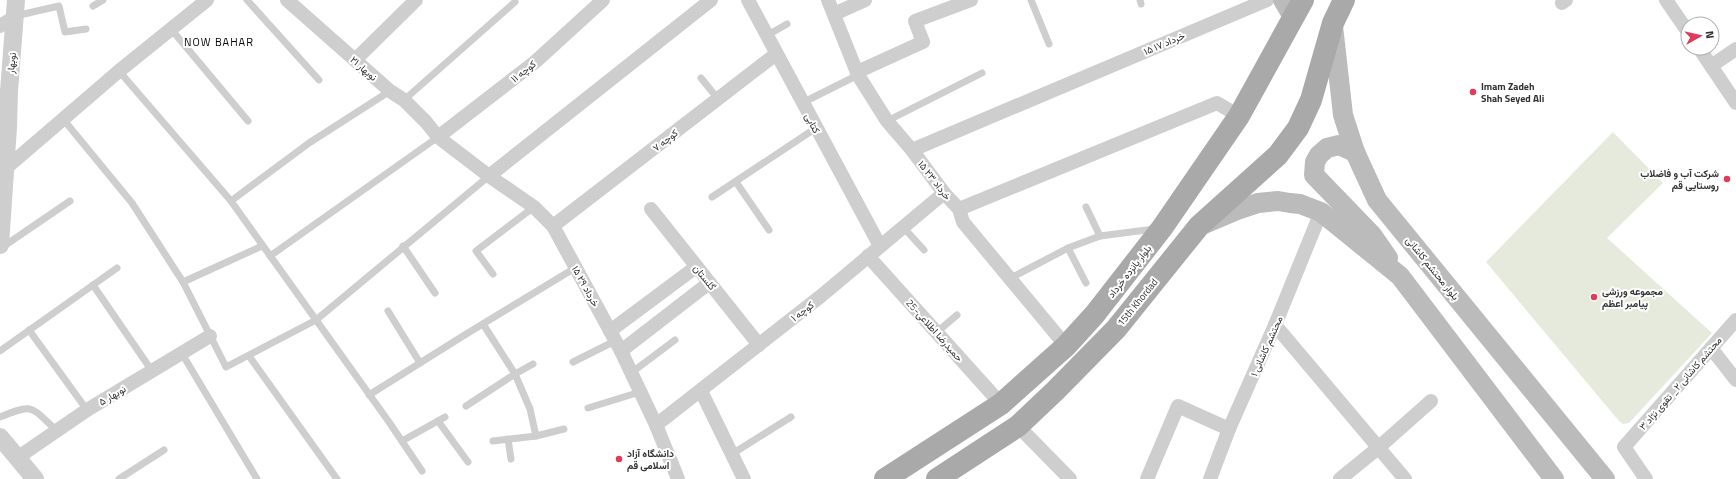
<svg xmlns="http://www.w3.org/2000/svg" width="1736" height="479" font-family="'Titillium Web',Vazirmatn,sans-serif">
  <rect width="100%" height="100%" fill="#fff"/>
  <path fill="#e5eadd" d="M1613 132 1663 183 1607 238 1712 333 1629 423 1623 424 1619 421 1486 262Z"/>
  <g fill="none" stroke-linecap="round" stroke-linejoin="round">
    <g stroke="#cecece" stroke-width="7">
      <path d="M247 0 319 80"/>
      <path d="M1031 0 1049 44"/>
      <path d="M1140 0 1141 4"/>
      <path d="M93 6 103 0"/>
      <path d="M15 16 59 6 65 32 86 29"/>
      <path d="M171 29 248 121"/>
      <path d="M766 36 787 24"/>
      <path d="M119 71 231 201 389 422 422 471"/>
      <path d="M701 78 718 99"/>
      <path d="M404 100 515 2"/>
      <path d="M802 103 858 75"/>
      <path d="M63 119 132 203 183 282 226 367 316 320 489 176"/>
      <path d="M887 121 982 73"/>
      <path d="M736 182 769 230"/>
      <path d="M712 197 816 128"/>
      <path d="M231 201 309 143 390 91"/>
      <path d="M1086 207 1100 236"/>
      <path d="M903 227 924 250"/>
      <path d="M403 246 435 293"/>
      <path d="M1 248 70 201"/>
      <path d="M1068 248 1086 283"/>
      <path d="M270 256 438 137"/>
      <path d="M493 274 476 251 534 207"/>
      <path d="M1009 279 1068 248 1100 236 1154 229"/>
      <path d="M183 282 262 246"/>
      <path d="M93 285 152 371"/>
      <path d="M388 311 420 363"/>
      <path d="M483 324 515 374 530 409 536 436 564 429"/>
      <path d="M29 330 87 410"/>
      <path d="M937 332 957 315"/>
      <path d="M0 351 117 268"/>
      <path d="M181 352 257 479"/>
      <path d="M249 356 337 479"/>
      <path d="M573 362 615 341"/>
      <path d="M631 373 675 340"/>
      <path d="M369 395 463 336 575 268"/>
      <path d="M466 406 515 374 533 364"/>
      <path d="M588 408 640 392"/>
      <path d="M0 417C34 403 30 406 56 430"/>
      <path d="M438 421 468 462"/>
      <path d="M508 439 511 459"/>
      <path d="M402 441 445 417"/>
      <path d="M493 441 536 436"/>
      <path d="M732 454 791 417"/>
      <path d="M119 479 164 450"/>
    </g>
    <g stroke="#cecece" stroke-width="14">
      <path d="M287 0 390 91 404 100 426 122 438 137 489 176 534 207 553 226 621 351 656 425 678 479"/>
      <path d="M748 0 880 246"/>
      <path d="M828 0 858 75 887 121 912 150 944 193 959 209 963 222 1066 346"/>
      <path d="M1666 0 1688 32"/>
      <path d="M1562 3 1566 0"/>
      <path d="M834 14 865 0"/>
      <path d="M0 26 15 17"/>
      <path d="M1699 48 1736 103"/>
      <path d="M355 60 416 0"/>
      <path d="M1711 66 1736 49"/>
      <path d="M857 72 923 42 915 21 971 0"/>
      <path d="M438 137 535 62 603 0"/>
      <path d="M912 150 1267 0"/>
      <path d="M5 169 119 71 207 0"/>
      <path d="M489 176 711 0"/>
      <path d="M651 209 759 345"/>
      <path d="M959 209 1217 103 1239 116"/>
      <path d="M553 226 776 54"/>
      <path d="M868 256 1001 404"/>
      <path d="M1275 325 1405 479"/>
      <path d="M610 331 696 267"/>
      <path d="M1711 348 1736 380"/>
      <path d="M621 351 709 283"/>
      <path d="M701 391 744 479"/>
      <path d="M656 425 821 296 944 193"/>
      <path d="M1018 426 1070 479"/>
      <path d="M17 458 87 410 210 336"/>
      <path d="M1147 479 1178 406 1229 429"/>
      <path d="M1210 479 1229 429 1275 325 1321 212"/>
      <path d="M1340 479 1378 448 1431 401"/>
      <path d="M1646 479 1624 447 1736 320"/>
    </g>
    <g stroke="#cecece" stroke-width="18">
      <path d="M0 245 8 127 9 91 16 0"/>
      <path d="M0 437 35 479"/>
    </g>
    <g stroke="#bbb" stroke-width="20">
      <path d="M1283 0 1293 17"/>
      <path d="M1333 26 1343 115 1355 152 1377 200 1605 479"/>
      <path d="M1355 152 1339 145 1327 148 1319 155 1315 162 1314 175 1372 235 1388 258"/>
      <path d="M1204 224 1237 210 1258 203 1278 201 1290 203 1300 204 1321 212 1400 276 1554 479"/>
    </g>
    <g stroke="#a9a9a9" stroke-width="22">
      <path d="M885 479 1001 404 1066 346 1095 314 1162 228 1239 116 1303 0"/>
      <path d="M937 479 1018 426 1055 391 1116 329 1199 226 1278 155 1298 128 1311 100 1333 23 1344 0"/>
    </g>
  </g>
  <g fill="#e03b5b" stroke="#fff" stroke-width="1.5">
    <circle cx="1473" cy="92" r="4"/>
    <circle cx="1727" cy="179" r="4"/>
    <circle cx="1594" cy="297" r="4"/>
    <circle cx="619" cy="459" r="4"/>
  </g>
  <g text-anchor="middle" stroke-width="4" stroke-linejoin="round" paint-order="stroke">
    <g font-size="10" fill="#313131" stroke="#fff">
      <text transform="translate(1164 43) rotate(-23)" y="4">۱۵ خرداد ۱۷</text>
      <text transform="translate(11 63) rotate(-85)" y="4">نوبهار</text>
      <text transform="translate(364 68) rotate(41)" y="4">نوبهار ۲۱</text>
      <text transform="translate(523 71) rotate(-38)" y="4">کوچه ۱۱</text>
      <text transform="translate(813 123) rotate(62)" y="4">کتابی</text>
      <text transform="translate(665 140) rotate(-38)" y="4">کوچه ۷</text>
      <text transform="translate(935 180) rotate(52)" y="4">۱۵ خرداد ۲۳</text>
      <text transform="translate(1433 268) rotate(51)" y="4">بلوار محتشم کاشانی</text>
      <text transform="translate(1129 271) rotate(-52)" y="4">بلوار پانزده خرداد</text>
      <text transform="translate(705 277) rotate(51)" y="4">گلستان</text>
      <text transform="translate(586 286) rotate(61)" y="4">۱۵ خرداد ۲۹</text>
      <text transform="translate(1137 302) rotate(-51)" y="4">15th Khordad</text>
      <text transform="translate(802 311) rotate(-38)" y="4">کوچه ۱</text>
      <text transform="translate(935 330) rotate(48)" y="4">حمیدرضا اطلاعی-25</text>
      <text transform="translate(1266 346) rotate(-66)" y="4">محتشم کاشانی ۱</text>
      <text transform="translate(1680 383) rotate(-49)" y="4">محتشم کاشانی ۲_ تقوی نژاد ۳</text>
      <text transform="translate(112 395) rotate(-31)" y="4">نوبهار ۵</text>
    </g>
    <g font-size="10" font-weight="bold" fill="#313131" stroke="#fff" text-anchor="start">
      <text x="1481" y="90">Imam Zadeh<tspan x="1481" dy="12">Shah Seyed Ali</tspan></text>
      <text x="1719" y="177" text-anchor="end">شرکت آب و فاضلاب<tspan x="1719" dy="12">روستایی قم</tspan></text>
      <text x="1602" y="295">مجموعه ورزشی<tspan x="1602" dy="12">پیامبر اعظم</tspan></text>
      <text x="627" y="457">دانشگاه آزاد<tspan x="627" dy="12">اسلامی قم</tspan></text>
    </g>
    <g font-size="11" letter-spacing="1" fill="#000" stroke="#fff">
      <text x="219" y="46">NOW BAHAR</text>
    </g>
  </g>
  <g transform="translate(1700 36) rotate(82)"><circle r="19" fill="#ffffff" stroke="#adadad"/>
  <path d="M0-3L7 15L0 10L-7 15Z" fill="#e03b5b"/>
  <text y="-6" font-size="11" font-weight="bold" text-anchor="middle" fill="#313131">N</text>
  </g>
</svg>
